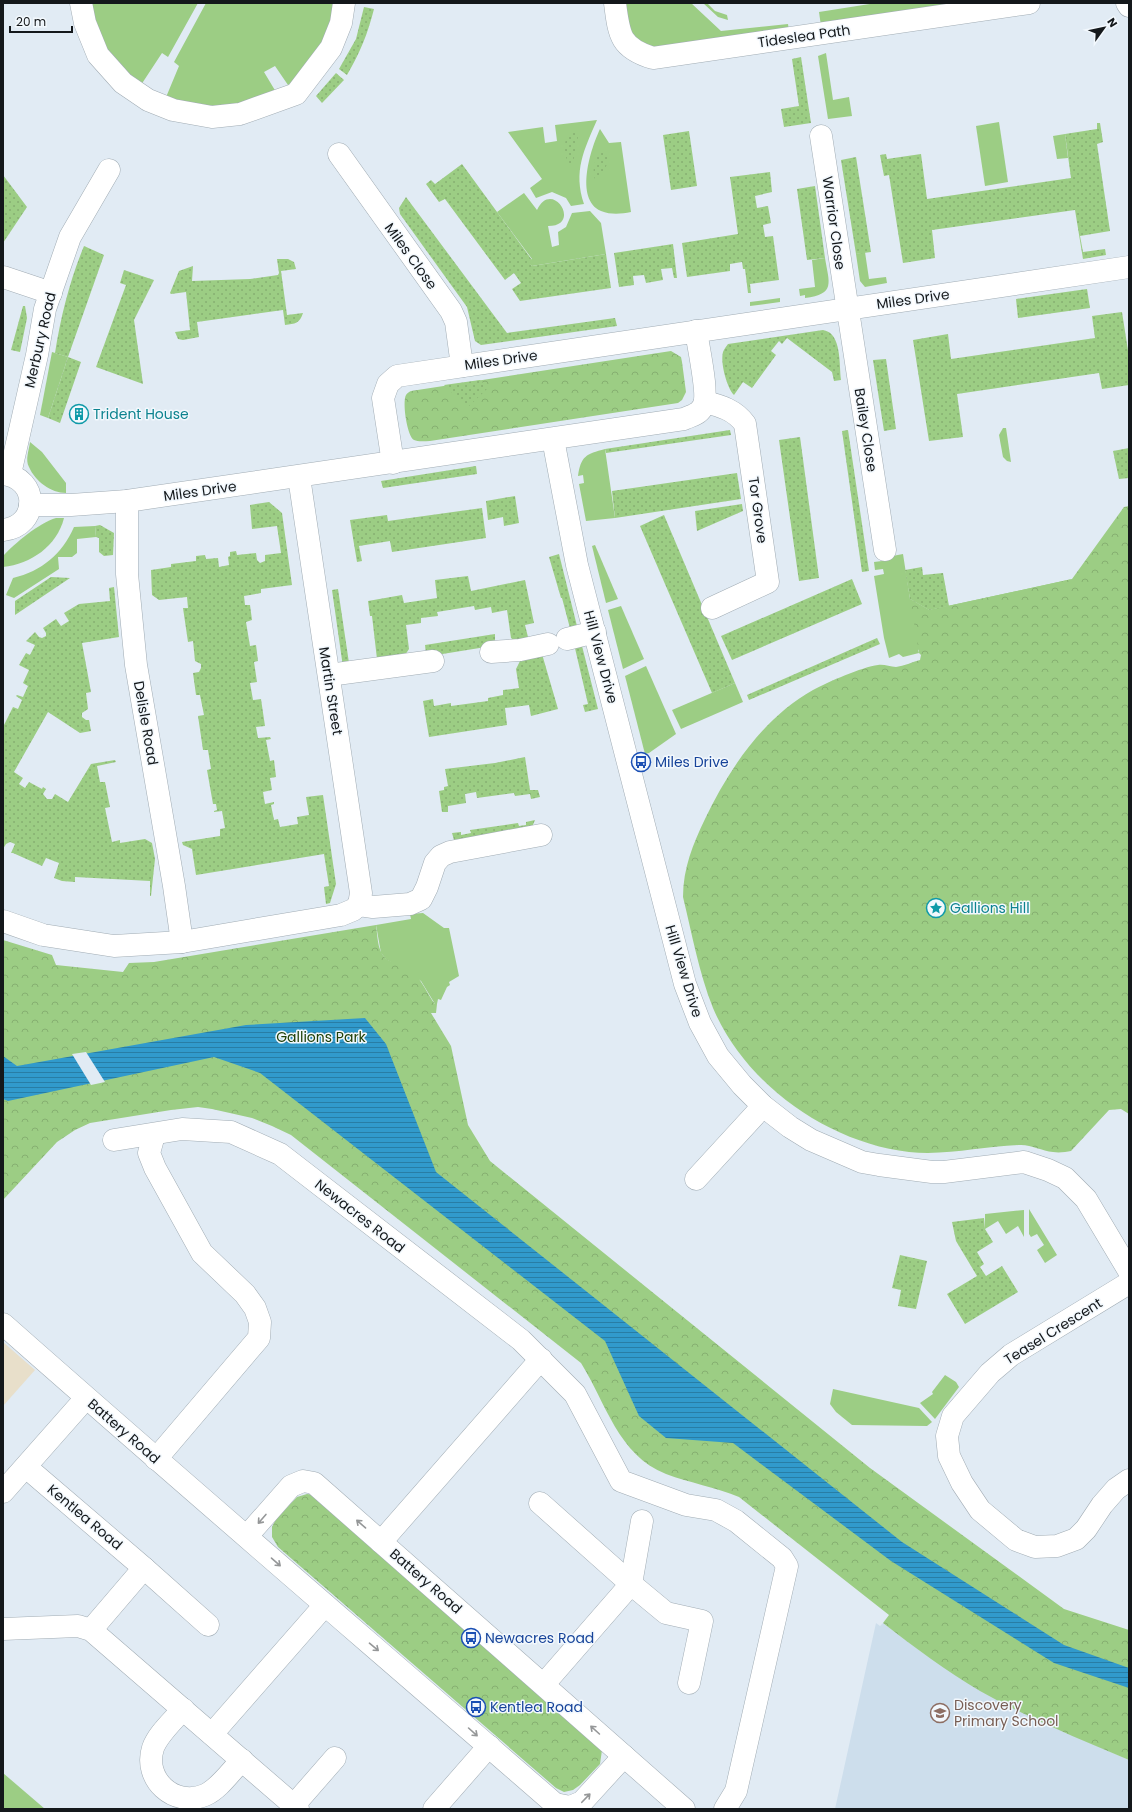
<svg xmlns="http://www.w3.org/2000/svg" width="1132" height="1812" font-family="Poppins,sans-serif">
  <defs>
    <pattern id="park-crowns" width="20" height="18" patternUnits="userSpaceOnUse"><rect width="20" height="18" fill="#9ccd84"/><path d="M2 6a3 3 0 1 1 6 0M12 15a3 3 0 1 1 6 0" fill="none" stroke="#86af71"/></pattern>
    <pattern id="garden-dots" width="8" height="8" patternUnits="userSpaceOnUse"><rect width="8" height="8" fill="#9ccd84"/><path d="M2 2h.1M6 6h.1" fill="none" stroke="#86af71" stroke-width="1.8" stroke-linecap="round"/></pattern>
    <pattern id="water-rules" width="6" height="5" patternUnits="userSpaceOnUse"><rect width="6" height="5" fill="#319acc"/><path d="M0 2.5h6" fill="none" stroke="#287da5"/></pattern>
  </defs>
  <rect width="100%" height="100%" fill="#e1ebf4"/>
  <path fill="#e8dfca" d="M3 1342 35 1370 3 1406Z"/>
  <path fill="#cddeec" d="M876 1623 880 1626 883 1623 923 1653 981 1691 1040 1721 1129 1760V1809H835Z"/>
  <g fill="#9ccd84">
    <path d="M89 3H198L168 57 162 53 139 88 102 45Z"/>
    <path d="M206 3H338L334 22 303 75 288 85 275 66 264 72 276 92 229 108 164 102 179 66 174 62Z"/>
    <path d="M622 3H691L721 31 788 24 789 31 656 50 627 35Z"/>
    <path d="M703 3H707L715 11 727 15 728 20 718 17Z"/>
    <path d="M876 3H981L821 26 819 12Z"/>
    <path d="M826 53 833 100 849 97 852 116 828 119 818 56Z"/>
    <path d="M597 120C584 150 573 171 584 204L571 206 566 198 552 192 536 198 530 188 542 179 508 132 543 127 545 143 557 141 555 125Z"/>
    <path d="M999 122 1008 182 985 186 976 126Z"/>
    <path d="M600 129 609 143 621 142 631 212C621 214 611 215 601 211 574 199 591 148 600 129Z"/>
    <path d="M1065 134 1068 158 1057 159 1053 136Z"/>
    <path d="M524 193 537 210C552 178 583 226 548 226L552 247 559 245 558 232 566 227 572 213 590 211 601 223 606 254 532 266 528 262 532 259 497 212Z"/>
    <path d="M865 252 869 279 886 277 887 283 865 287 860 281 856 254Z"/>
    <path d="M825 258C829 283 836 294 805 298V295L800 296 799 289 815 287 812 260Z"/>
    <path d="M780 298V302L750 306V302Z"/>
    <path d="M52 352 68 357 48 418 40 415Z"/>
    <path d="M1003 428H1006L1011 462 1007 461 1003 457 999 435Z"/>
    <path d="M30 442 42 452 66 483V493C51 493 35 481 29 467 25 460 29 450 30 442Z"/>
    <path d="M605 449 615 518 586 521 579 484 584 483 583 475 578 476C581 456 586 454 605 449Z"/>
    <path d="M56 518H64C57 546 31 564 3 567V556C15 543 39 523 56 518Z"/>
    <path d="M95 526 96 537 77 539V553L72 557H58L59 569 14 598 6 595 13 578C42 571 62 554 74 527Z"/>
    <path d="M595 545 618 599 606 603 592 546Z"/>
    <path d="M903 554 910 599 929 610 1072 579 918 650 919 653 903 657 899 654 889 658 884 638 874 576 884 574 883 569 875 570 874 562 882 561V558Z"/>
    <path d="M621 606 644 659 623 669 608 610Z"/>
    <path d="M646 666 676 734 649 753 645 754 625 676Z"/>
    <path d="M735 683 743 702 681 729 672 710Z"/>
    <path d="M423 913 444 928H449L459 976 449 982 450 985 447 987 441 1000 438 999 437 1004H435L421 981 386 959 381 953 376 925 411 919 410 914Z"/>
    <path d="M1029 1209 1057 1255 1045 1263 1037 1250 1044 1245 1037 1234 1031 1237 1029 1234Z"/>
    <path d="M1024 1210V1237L1018 1226 1006 1234 998 1221 985 1229V1214Z"/>
    <path d="M945 1375 956 1382 959 1387 935 1419 920 1403 933 1394 932 1392Z"/>
    <path d="M833 1389 919 1408 932 1422 927 1426 852 1425 836 1412 830 1404Z"/>
    <path d="M3 1773 45 1809H3Z"/>
  </g>
  <g fill="url(#park-crowns)">
    <path d="M671 351 681 357 682 362 686 392 682 400 678 403 430 441C425 441 418 442 414 440 407 436 402 402 406 395 407 393 409 392 411 391Z"/>
    <path d="M1129 506V1114L1121 1109 1109 1110 1071 1151C1066 1152 1059 1153 1053 1152 1042 1151 1032 1145 1021 1145 984 1146 947 1156 909 1152 828 1143 745 1084 713 1008 699 973 692 934 683 897 683 868 693 844 705 819 729 769 763 718 813 690 828 682 862 667 878 665 884 664 890 667 896 667 904 666 912 662 920 660L921 655 919 653 910 599 929 610 1072 579 1124 507Z"/>
    <path d="M376 925C378 938 377 955 390 961 398 965 406 968 413 973 423 981 427 994 435 1004H437L436 1013H431L451 1046 468 1125 490 1161 870 1468 1064 1609 1129 1630V1760C1079 1739 1028 1718 980 1691 946 1671 914 1647 883 1623L889 1615 739 1497C715 1487 690 1483 666 1474 618 1455 606 1403 581 1363L291 1135 272 1126 252 1118 212 1109 198 1107 171 1110 90 1123 75 1130 57 1142 3 1200V940L52 955 56 965 123 972 129 963 154 962Z"/>
    <path d="M307 1494 315 1495 602 1750 600 1764 580 1785 573 1790 564 1792 556 1788 278 1547 272 1537V1527L276 1519 297 1497Z"/>
  </g>
  <g fill="url(#garden-dots)">
    <path d="M364 7 374 9C368 33 360 53 347 75L339 69 356 39Z"/>
    <path d="M801 57 811 123 784 127 781 109 799 106 792 59Z"/>
    <path d="M336 73 344 80 322 103 316 96Z"/>
    <path d="M1097 123H1100L1103 142 1097 144 1110 231 1080 236 1083 252 1105 249 1106 255 1083 259 1075 210 932 230 935 258 903 263 889 175 884 176 880 155 886 154 887 159 921 154 927 199 1071 178 1065 134 1097 129Z"/>
    <path d="M689 131 697 186 671 190 663 135Z"/>
    <path d="M574 132 578 137 573 163 570 164C563 157 564 144 567 135Z"/>
    <path d="M603 150 608 153C611 158 602 179 596 181 591 174 594 156 603 150Z"/>
    <path d="M856 157 871 252 856 254 841 160Z"/>
    <path d="M462 164 532 260 529 262 532 266 606 254 611 288 520 301 512 289 521 283 514 273 505 280 445 199 439 202 426 184 431 180 435 184Z"/>
    <path d="M770 172 772 192 755 196 757 208 768 206 771 223 763 225 765 237 773 236 779 280 750 284 751 293H748L745 269H743L742 262 730 264V271L687 277 682 243 738 234 730 177Z"/>
    <path d="M3 175 27 207 3 243Z"/>
    <path d="M815 186 825 258 807 260 797 189Z"/>
    <path d="M406 197 507 333 615 318 617 326 481 345 475 341 467 307 400 214 399 208Z"/>
    <path d="M673 244 677 278H674L672 268 661 269 663 280 646 283 644 275 633 276 634 285 619 287 614 253Z"/>
    <path d="M84 246 104 255 68 357 81 362 60 423 48 418 68 357 55 353C61 315 70 280 84 246Z"/>
    <path d="M277 259H288L294 262 296 269 281 271 287 315 303 313C300 323 295 324 285 325L283 310 197 322 199 337 183 340 178 339 175 332 190 330 186 292 171 294 170 293 179 271 193 266 192 281 250 279 278 275 279 273Z"/>
    <path d="M124 270 154 280 134 320 143 384 96 367 126 285 120 283Z"/>
    <path d="M1087 289 1090 308 1018 318 1016 299Z"/>
    <path d="M23 306H25L27 318 20 352 11 350Z"/>
    <path d="M1122 312 1129 357V385L1102 389 1099 373 957 394 963 437 929 441 913 340 948 334 951 359 1095 338 1092 316Z"/>
    <path d="M823 330C842 333 839 364 841 380L834 381 832 372 787 338 782 344 779 341 771 351 776 355 752 388 743 382 734 395C727 388 720 363 723 352 724 349 726 347 728 344Z"/>
    <path d="M886 359 896 429 884 431 873 360Z"/>
    <path d="M480 380 488 388 467 408 444 385Z"/>
    <path d="M730 430 731 435 606 453 605 449Z"/>
    <path d="M848 430 869 571 862 572 842 431Z"/>
    <path d="M800 437 819 578 799 581 779 440Z"/>
    <path d="M1129 448V478L1119 479 1113 451Z"/>
    <path d="M476 466 477 474 383 488 381 481Z"/>
    <path d="M737 473 741 499 615 518 612 491Z"/>
    <path d="M515 496 519 523 504 526 503 517 488 520 486 501Z"/>
    <path d="M269 502 282 513 292 585 261 589V593L244 596 245 605H250L252 620 246 622 250 646 256 645 258 661 254 662 257 682 250 683 253 700 261 699 265 726 256 727 258 738 270 737 271 739 266 740 270 761 274 760 276 777 270 778 272 790 263 792 265 804 274 802V804L271 805 274 820 278 819 280 827 298 824 297 817 309 815 306 797 323 795 336 884 330 903 326 904 324 887 329 886 324 854 196 875 192 849 183 845 182 842 220 836V829L225 828 222 811 214 812V811L217 810 216 804H213L207 770 211 769 208 750H203L198 716 204 715 200 695H196L193 673 199 672 201 668V664L195 661 193 641 188 642 183 608H188L187 597 159 600 152 595 151 570 171 567V564L196 561V556L205 555 206 559 218 558 219 567 229 565 228 557 230 556V552L236 551 237 555 256 553 257 560 260 563 265 561V555L281 553 277 526 252 529 250 505Z"/>
    <path d="M742 504 743 511 697 531 695 511Z"/>
    <path d="M482 508 486 538 392 552 390 541 359 546 362 561 357 562 350 520 387 515 388 521Z"/>
    <path d="M664 515 735 683 712 693 640 526Z"/>
    <path d="M100 525 114 533 113 555 104 556 99 552V538L96 537 95 526Z"/>
    <path d="M559 554 578 630 571 632 562 598H561L549 557Z"/>
    <path d="M922 567 923 575 943 573 949 606 929 610 910 599 905 570Z"/>
    <path d="M468 576 471 591 525 580 534 623 525 625 529 641H515L511 638 507 610 492 613 491 607 475 610 474 606 437 612 438 616 421 618V623L406 625 409 649 403 658 343 667 332 590 338 589 349 663 377 659 372 616H370L368 601 402 595 404 603 437 598 435 580Z"/>
    <path d="M51 577 70 578 15 615V601Z"/>
    <path d="M852 579 862 604 732 660 721 636Z"/>
    <path d="M114 587 119 637 82 643 91 692 86 693 88 709 82 713V717L86 720H89L91 731 80 733 48 712 14 772 23 778 19 784 25 788 29 782 42 789 43 787 46 789 43 794 47 799H52L55 794 68 802 91 764 115 760 116 762 97 766 100 782H105L110 807 105 808 112 842 120 840V843L145 839 152 843 155 859 151 896H150V881L75 877V882L62 881 54 878 59 863 46 858 42 866 13 853H11L15 844 10 842 6 844 3 849V727L13 707 18 709 22 700 16 696 17 695 23 697 28 686 23 683 29 670 19 665 26 653 30 655 35 645 26 641 35 632 39 637 42 638 46 636V633L43 628 56 619 61 626 69 621 64 613 79 604 110 601 109 588Z"/>
    <path d="M495 634V641L492 646 430 656 426 654 425 645Z"/>
    <path d="M877 638 880 644 749 700 747 695Z"/>
    <path d="M581 642 598 709 585 712 583 705 588 704 574 644Z"/>
    <path d="M542 654 558 709 531 716 529 705 505 708 507 725 429 737 423 701 433 699 434 706 451 703V706L488 701V698L503 695V690L519 688 516 669 521 659Z"/>
    <path d="M525 757 530 790H538L540 797 531 799 530 794 515 796 514 793 477 798 476 792 465 794 466 803 448 806V812H442L439 791 444 790V787L448 786 445 769 495 763Z"/>
    <path d="M535 820 532 827 454 840 452 833 461 832V835L471 833 470 830 518 823 519 826 526 825V822Z"/>
    <path d="M984 1218 985 1229 993 1242 977 1252 984 1264 980 1267 986 1276 1002 1266 1018 1292 965 1324 947 1294 977 1276 956 1241 952 1222Z"/>
    <path d="M900 1255 927 1261 916 1309 898 1306 901 1290 892 1288Z"/>
  </g>
  <path fill="url(#water-rules)" d="M365 1018 386 1044 436 1172 902 1542 1064 1645 1129 1668V1688L1054 1663 891 1561 733 1443 666 1438 639 1416 605 1341 260 1073 214 1057 8 1101 3 1099V1056L17 1066 246 1025Z"/>
  <path fill="#e1ebf4" d="M86 1052 105 1082 91 1085 72 1054Z"/>
  <g fill="none" stroke-linecap="round" stroke-linejoin="round">
    <defs>
      <g id="minor">
        <path d="M81 3 85 23 98 55 123 83 148 100 173 110 212 117 240 114 296 94 331 48 341 23 344 3"/>
        <path d="M615 3C619 35 620 48 653 58L1029 3"/>
        <path d="M1127 3 1129 6"/>
        <path d="M821 136 885 550"/>
        <path d="M339 154 451 311 456 322 462 366"/>
        <path d="M3 277 51 293"/>
        <path d="M705 402C721 406 735 410 745 424L768 582 712 608"/>
        <path d="M553 439 577 565 685 984 700 1023 718 1056 742 1085 763 1106 790 1127 811 1140 862 1162 879 1165 932 1172H944L1024 1162 1048 1170 1065 1178 1086 1199 1129 1271"/>
        <path d="M393 463 383 398 388 384 397 376 1129 267"/>
        <path d="M3 474C39 478 40 526 3 530"/>
        <path d="M10 474 37 355 45 309 70 237 109 170"/>
        <path d="M299 477 361 893 359 905"/>
        <path d="M127 501V574L136 665 174 886 182 942"/>
        <path d="M30 505H71L127 501 684 419C690 416 698 415 702 408 710 398 698 346 696 331"/>
        <path d="M567 639 595 632"/>
        <path d="M491 652 520 650 548 644"/>
        <path d="M329 675 433 661"/>
        <path d="M359 905 373 907 410 904 421 899 427 887 435 863 441 856 450 852 541 835"/>
        <path d="M3 921 43 935 114 946 182 942 341 915 353 910 359 905"/>
        <path d="M154 1135 149 1153 155 1168 202 1253 245 1294 255 1308 260 1322 259 1338 156 1459"/>
        <path d="M114 1140 182 1129 231 1132 280 1154 521 1340 575 1394 621 1481 686 1505 716 1510 736 1521 782 1558 787 1566 736 1791 725 1809"/>
        <path d="M696 1179 763 1106"/>
        <path d="M1129 1283 1011 1355 990 1373 953 1416 947 1436 949 1456 962 1483 980 1510 1016 1540 1035 1547 1057 1546 1076 1539 1086 1529 1102 1505 1116 1489 1129 1480"/>
        <path d="M3 1324C186 1486 371 1644 555 1804L570 1807 582 1802 624 1756"/>
        <path d="M26 1467 144 1568 208 1625"/>
        <path d="M3 1492 86 1398"/>
        <path d="M540 1503 631 1584 544 1684"/>
        <path d="M642 1521 631 1584 666 1613 702 1621 689 1683"/>
        <path d="M247 1536 291 1486 303 1481 314 1483 684 1809"/>
        <path d="M381 1542 541 1359"/>
        <path d="M3 1629 78 1626 91 1630 298 1809"/>
        <path d="M91 1630 144 1568"/>
        <path d="M183 1709C173 1721 158 1734 153 1748 143 1779 174 1808 205 1795 219 1789 231 1771 242 1760"/>
        <path d="M212 1734 325 1605"/>
        <path d="M294 1805 335 1758"/>
        <path d="M434 1809 489 1746"/>
      </g>
    </defs>
    <use href="#minor" stroke="#a1acb4" stroke-width="23"/>
    <use href="#minor" stroke="#fff" stroke-width="22"/>
  </g>
  <defs><path id="oneway-shaft" d="M-6 0H5M1.5-3L5.5 0L1.5 3" fill="none" stroke-width="1.6" stroke-linecap="round" stroke-linejoin="round"/></defs>
  <g stroke="#959798">
    <use href="#oneway-shaft" transform="translate(262 1519) rotate(131)"/>
    <use href="#oneway-shaft" transform="translate(361 1524) rotate(-139)"/>
    <use href="#oneway-shaft" transform="translate(276 1562) rotate(41)"/>
    <use href="#oneway-shaft" transform="translate(374 1647) rotate(40)"/>
    <use href="#oneway-shaft" transform="translate(595 1730) rotate(-138)"/>
    <use href="#oneway-shaft" transform="translate(473 1732) rotate(42)"/>
    <use href="#oneway-shaft" transform="translate(586 1798) rotate(-46)"/>
  </g>
  <defs>
    <symbol id="building-ring" viewBox="-11 -11 22 22"><circle r="9.5" fill="#f2f8fd" stroke="#0f9aa8" stroke-width="1.5"/><path d="M-4-6H4V6H1V3H-1V6H-4ZM-2.5-4.3h1.7v1.8h-1.7ZM.8-4.3h1.7v1.8H.8ZM-2.5-1h1.7V.8h-1.7ZM.8-1h1.7V.8H.8Z" fill="#0f9aa8"/></symbol>
    <symbol id="bus-ring" viewBox="-11 -11 22 22"><circle r="9.5" fill="#f2f8fd" stroke="#1a4fb4" stroke-width="1.5"/><path d="M-5-6H5V4H4V6H2V4H-2V6H-4V4H-5ZM-3.5-4V0h7V-4ZM-3.5 1.2v1.5H-2V1.2ZM2 1.2v1.5H3.5V1.2Z" fill="#1a4fb4"/></symbol>
    <symbol id="sight-ring" viewBox="-11 -11 22 22"><circle r="9.5" fill="#f2f8fd" stroke="#0f9aa8" stroke-width="1.5"/><path d="M0-6L1.8-2.2L6-1.7L2.9 1.2L3.7 5.4L0 3.3L-3.7 5.4L-2.9 1.2L-6-1.7L-1.8-2.2Z" fill="#0f9aa8"/></symbol>
    <symbol id="school-ring" viewBox="-11 -11 22 22"><circle r="9.5" fill="#f2f8fd" stroke="#8d6e63" stroke-width="1.5"/><path d="M0-5L7-2L0 1L-7-2ZM-4 1L0 2.5L4 1V4Q0 6-4 4Z" fill="#8d6e63"/></symbol>
  </defs>
  <g fill-rule="evenodd">
    <use href="#building-ring" x="68" y="403" width="22" height="22"/>
    <use href="#bus-ring" x="630" y="751" width="22" height="22"/>
    <use href="#sight-ring" x="925" y="897" width="22" height="22"/>
    <use href="#bus-ring" x="460" y="1627" width="22" height="22"/>
    <use href="#bus-ring" x="465" y="1696" width="22" height="22"/>
    <use href="#school-ring" x="929" y="1702" width="22" height="22"/>
  </g>
  <g text-anchor="middle" stroke-width="3" stroke-linejoin="round" paint-order="stroke">
    <g font-size="14" fill="#14181b" stroke="#f2f8fd">
      <text transform="translate(804 36) rotate(-8)" y="5">Tideslea Path</text>
      <text transform="translate(834 223) rotate(82)" y="5">Warrior Close</text>
      <text transform="translate(411 256) rotate(54)" y="5">Miles Close</text>
      <text transform="translate(913 299) rotate(-8)" y="5">Miles Drive</text>
      <text transform="translate(40 340) rotate(-77)" y="5">Merbury Road</text>
      <text transform="translate(501 360) rotate(-8)" y="5">Miles Drive</text>
      <text transform="translate(866 430) rotate(81)" y="5">Bailey Close</text>
      <text transform="translate(200 491) rotate(-8)" y="5">Miles Drive</text>
      <text transform="translate(758 510) rotate(82)" y="5">Tor Grove</text>
      <text transform="translate(601 657) rotate(75)" y="5">Hill View Drive</text>
      <text transform="translate(331 691) rotate(81)" y="5">Martin Street</text>
      <text transform="translate(146 723) rotate(80)" y="5">Delisle Road</text>
      <text transform="translate(684 971) rotate(73)" y="5">Hill View Drive</text>
      <text transform="translate(360 1216) rotate(38)" y="5">Newacres Road</text>
      <text transform="translate(1053 1331) rotate(-32)" y="5">Teasel Crescent</text>
      <text transform="translate(124 1431) rotate(41)" y="5">Battery Road</text>
      <text transform="translate(85 1517) rotate(40)" y="5">Kentlea Road</text>
      <text transform="translate(426 1581) rotate(41)" y="5">Battery Road</text>
    </g>
    <g font-size="14" fill="#0d838f" stroke="#f2f8fd" text-anchor="start">
      <text x="93" y="419">Trident House</text>
      <text x="950" y="913">Gallions Hill</text>
    </g>
    <g font-size="14" fill="#164399" stroke="#f2f8fd" text-anchor="start">
      <text x="655" y="767">Miles Drive</text>
      <text x="485" y="1643">Newacres Road</text>
      <text x="490" y="1712">Kentlea Road</text>
    </g>
    <g font-size="14" fill="#1f4008" stroke="#f2f8fd">
      <text x="321" y="1042">Gallions Park</text>
    </g>
    <g font-size="14" fill="#785e54" stroke="#f2f8fd" text-anchor="start">
      <text x="954" y="1710">Discovery<tspan x="954" dy="16">Primary School</tspan></text>
    </g>
  </g>
  <rect width="1132" height="1812" fill="none" stroke="#14181b" stroke-width="8"/>
  <g transform="translate(1104 28) rotate(57)" stroke="#f2f8fd" stroke-width="3" paint-order="stroke">
  <path d="M0-3L7 15L0 10L-7 15Z" fill="#14181b"/>
  <text y="-6" font-size="11" font-weight="bold" text-anchor="middle" fill="#14181b">N</text>
  </g>
  <path d="M10 26v6h62v-6" fill="none" stroke="#14181b" stroke-width="2"/>
  <text x="16" y="26" font-size="12" fill="#14181b" stroke="#f2f8fd" stroke-width="3" paint-order="stroke">20 m</text>
</svg>
